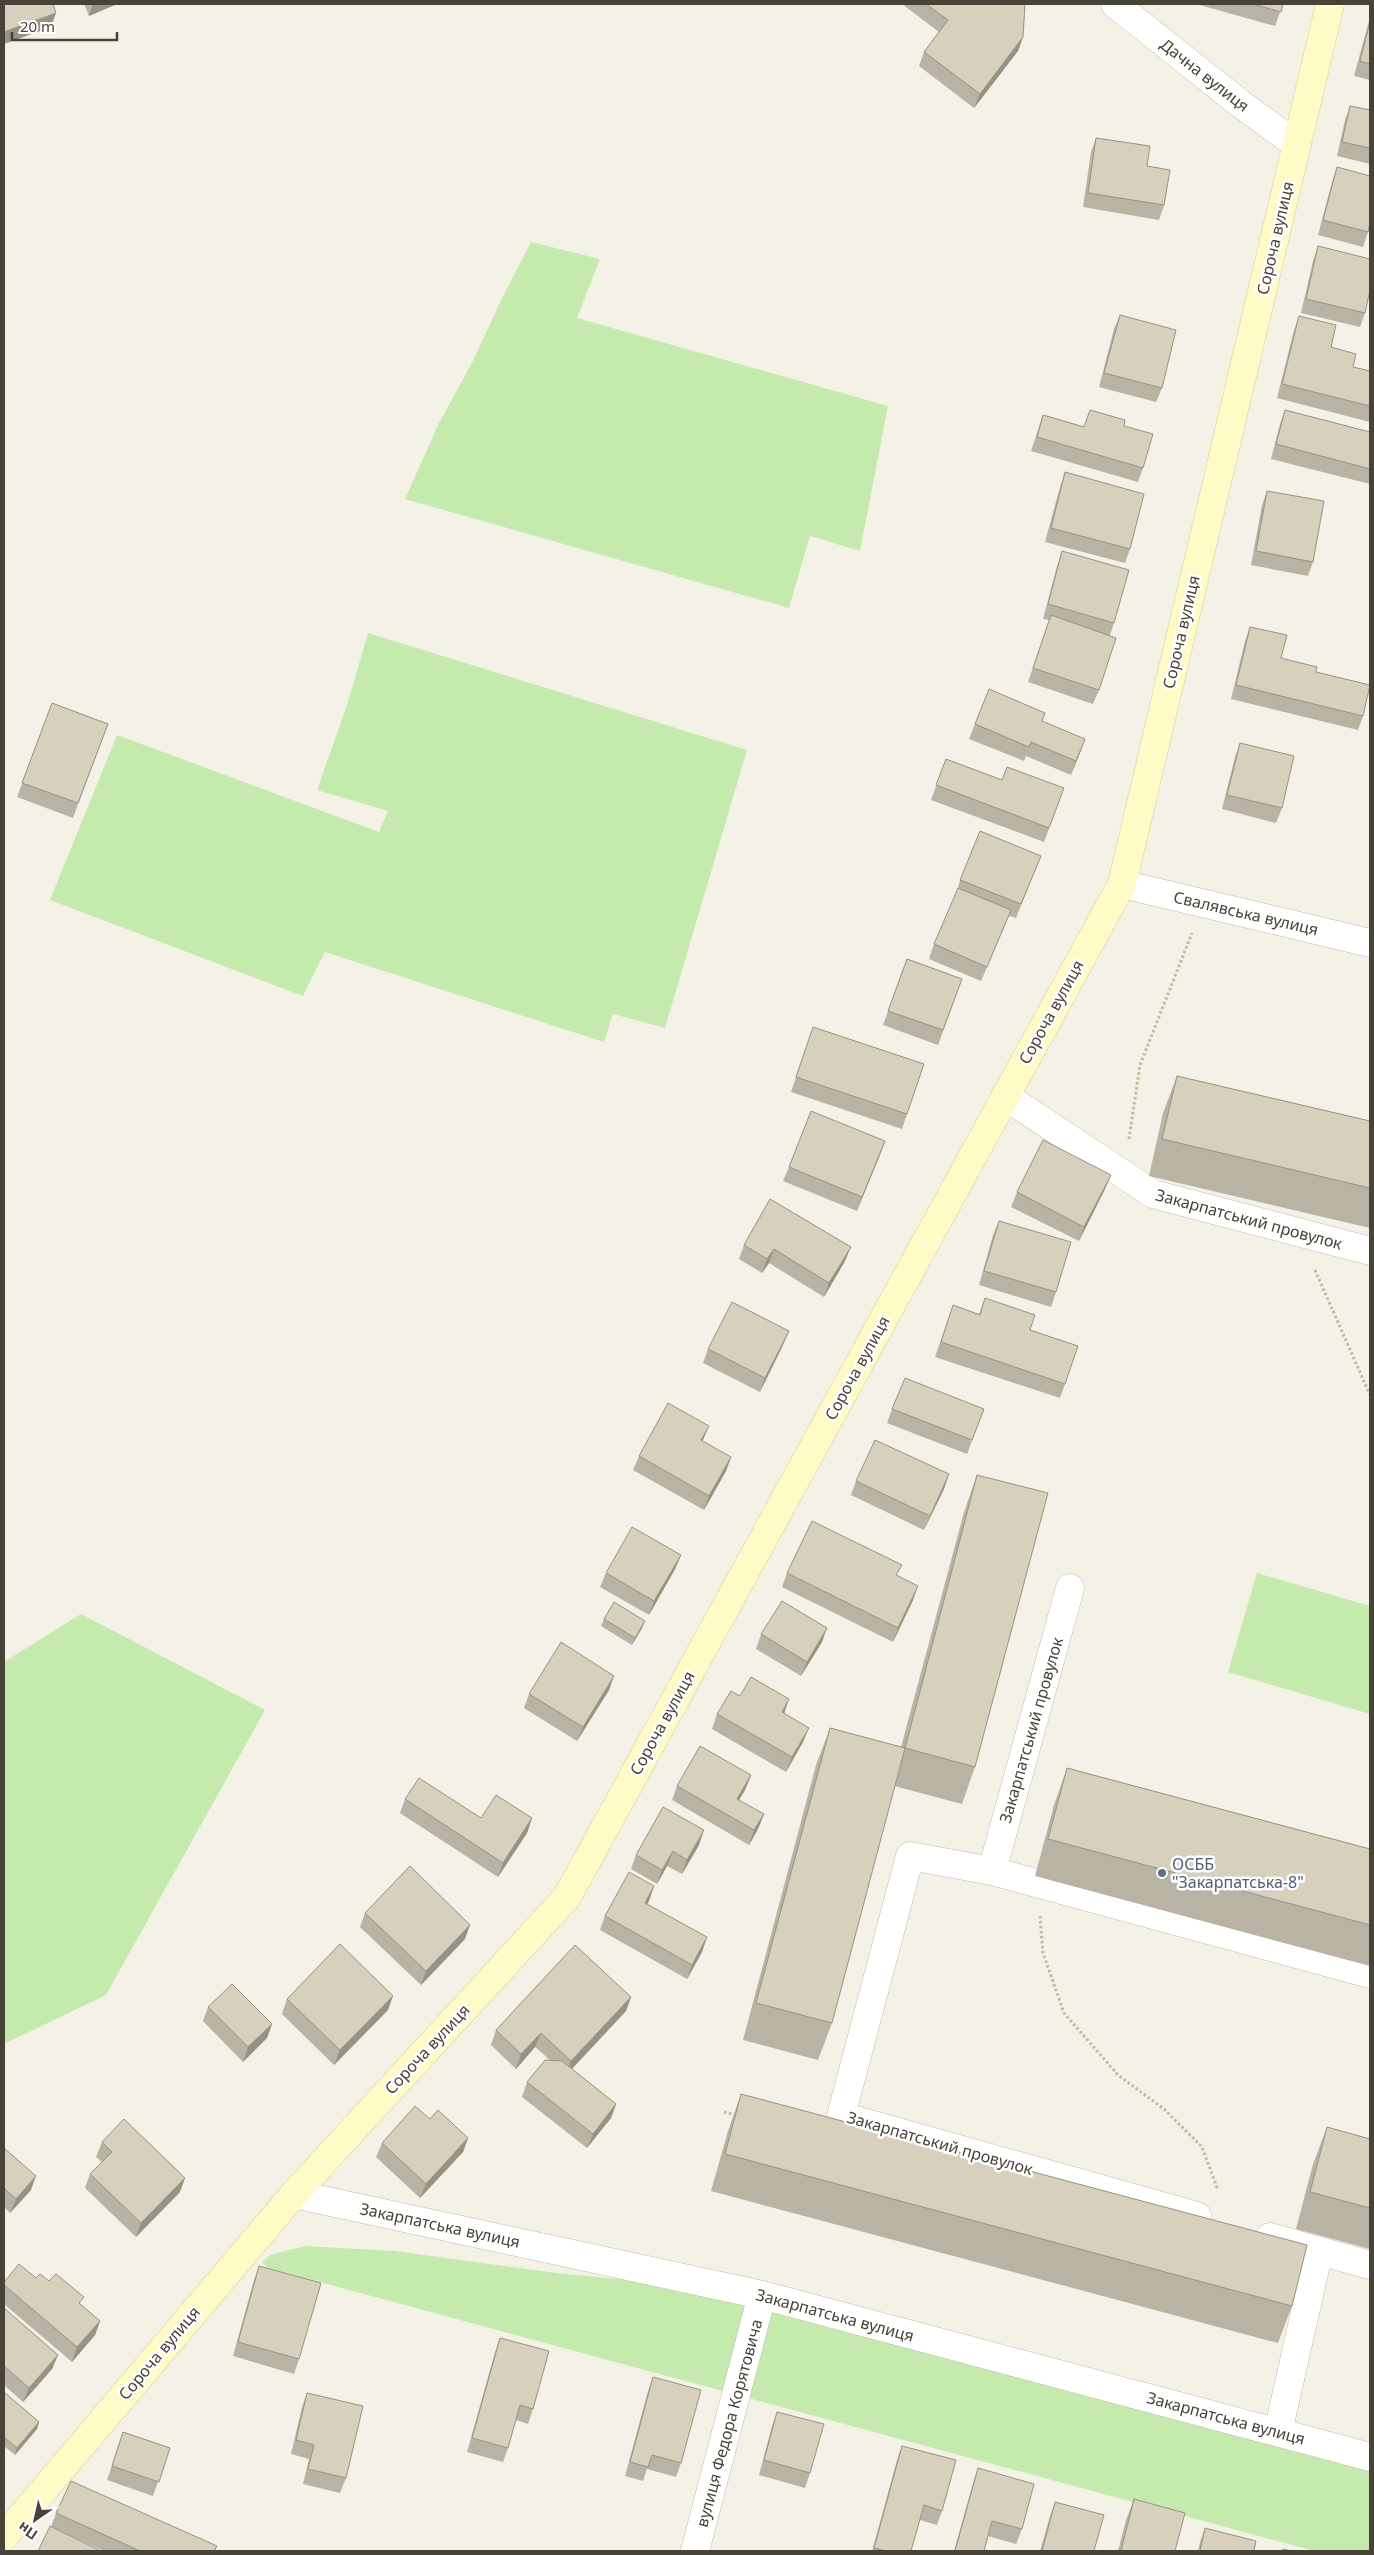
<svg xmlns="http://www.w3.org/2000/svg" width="1374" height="2555" font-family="'Noto Sans',sans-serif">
  <rect width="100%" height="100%" fill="#f4f2e7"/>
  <g fill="#c5eaae">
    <path d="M531 242 600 259 577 318 888 406 860 551 810 536 789 608 405 499 439 423 473 361 502 298Z"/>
    <path d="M368 633 747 750 665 1028 613 1014 604 1042 325 952 303 996 50 900 117 735 379 832 388 811 317 790 348 702Z"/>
    <path d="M1257 1573 1370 1606V1714L1228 1672Z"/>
    <path d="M81 1614 265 1710 106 1995 4 2044V1662Z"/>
    <path d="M305 2246 395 2251 556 2273 648 2282 789 2311 1370 2467V2551H1314L268 2268 262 2262 270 2255Z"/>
  </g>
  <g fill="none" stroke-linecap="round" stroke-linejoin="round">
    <defs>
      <g id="minor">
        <path d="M1115 4 1242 105 1297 145"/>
        <path d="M1005 1096 1153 1194 1370 1251"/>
        <path d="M1070 1588 992 1871 1370 1974"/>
        <path d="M992 1871 910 1856 841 2116 1197 2216"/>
        <path d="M294 2194 762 2295 1370 2457"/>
        <path d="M1270 2237 1319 2251"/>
        <path d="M1278 2432 1319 2251 1370 2265"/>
        <path d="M695 2551 762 2295"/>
      </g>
      <path id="tertiary" d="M1122 884 1370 943"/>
      <path id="secondary" d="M4 2537 294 2194 567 1897 1122 884 1330 4"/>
    </defs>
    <use href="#minor" stroke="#c0bca9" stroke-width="29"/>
    <use href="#tertiary" stroke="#c0bca9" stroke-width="29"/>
    <use href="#secondary" stroke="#d6cf95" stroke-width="29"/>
    <g stroke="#c2ba9a" stroke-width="3" stroke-dasharray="2.5 2.5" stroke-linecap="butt">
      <path d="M1129 1139 1140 1065 1192 933"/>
      <path d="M1315 1270 1370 1395"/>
      <path d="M1040 1916 1043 1953 1064 2013 1118 2075 1164 2109 1202 2147 1218 2190"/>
      <path d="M724 2112 736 2115"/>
    </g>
    <use href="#minor" stroke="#fff" stroke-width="28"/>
    <use href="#tertiary" stroke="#fff" stroke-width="28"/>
    <use href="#secondary" stroke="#fffbc6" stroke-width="28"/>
  </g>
  <g fill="#b8b3a2">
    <path d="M84 4H117L89 16Z"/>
    <path d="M902 4H1025L1023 37 1018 51 974 108 919 66 924 52 939 32Z"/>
    <path d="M1196 4H1283L1275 26Z"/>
    <path d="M1370 17V80L1354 76Z"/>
    <path d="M1350 106 1370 110V164L1337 156 1345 120Z"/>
    <path d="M1096 138 1147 166 1164 205 1159 220 1083 207 1091 152Z"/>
    <path d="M1337 167 1368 232 1363 247 1318 235 1332 182Z"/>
    <path d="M1318 246 1365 313 1360 327 1301 313 1313 261Z"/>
    <path d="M1120 315 1162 388 1156 402 1099 387 1114 329Z"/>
    <path d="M1299 316 1331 347 1353 367 1370 371V422L1277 398 1294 330Z"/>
    <path d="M1090 410 1124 426 1143 468 1138 482 1031 451 1043 415 1084 427Z"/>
    <path d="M1285 410 1370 432V484L1271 459 1280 424Z"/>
    <path d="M1065 472 1130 549 1125 563 1045 542 1060 487Z"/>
    <path d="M1267 491 1313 562 1308 576 1251 565 1262 505Z"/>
    <path d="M1062 551 1114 623 1110 635 1099 690 1093 704 1028 682 1049 620 1043 619 1057 566Z"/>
    <path d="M1250 627 1281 658 1316 672 1363 716 1358 730 1231 699 1245 641Z"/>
    <path d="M52 703 108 724 73 818 17 797Z"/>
    <path d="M1045 713 1042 721 1080 753 1071 775 1026 756 1024 761 969 739 975 724Z"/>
    <path d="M1240 743 1282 808 1276 823 1222 809 1235 757Z"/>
    <path d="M946 759 1002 780 1064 788 1044 842 931 800Z"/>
    <path d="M1041 856 1016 918 1009 916 981 981 929 959 934 944 956 895 960 880Z"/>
    <path d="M907 959 962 979 938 1045 883 1025Z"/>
    <path d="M813 1027 907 1114 902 1129 791 1092Z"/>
    <path d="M1177 1076 1370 1121V1228L1149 1176 1163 1113Z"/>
    <path d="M885 1141 857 1211 783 1181 789 1167Z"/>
    <path d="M1105 1189 1079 1241 1011 1207 1017 1192Z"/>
    <path d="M770 1199 845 1261 824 1297 769 1263 762 1273 739 1259 744 1245Z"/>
    <path d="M999 1221 1056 1292 1051 1307 979 1285 993 1235Z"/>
    <path d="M985 1298 1030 1330 1065 1384 1060 1398 935 1357 953 1305 979 1314Z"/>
    <path d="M783 1345 760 1392 703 1363 708 1349Z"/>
    <path d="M892 1409H984L967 1454 887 1423Z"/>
    <path d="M639 1456 731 1457 726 1471 704 1510 633 1470Z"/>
    <path d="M949 1474 944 1489 924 1530 851 1495 856 1481Z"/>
    <path d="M977 1475 975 1767 962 1804 894 1786 832 2023 818 2060 743 2040 816 1765 830 1728 901 1747 964 1512Z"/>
    <path d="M681 1555 675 1569 649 1615 600 1587 606 1573Z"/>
    <path d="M787 1573 898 1576 913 1600 893 1642 782 1587Z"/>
    <path d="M604 1619 645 1621 642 1628 632 1645 601 1626Z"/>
    <path d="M761 1634 822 1642 801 1676 756 1649Z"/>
    <path d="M609 1690 577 1741 524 1708 529 1694Z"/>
    <path d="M740 1696 784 1713 803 1742 786 1772 712 1729 717 1714Z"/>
    <path d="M1067 1768 1370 1849V1966L1035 1876 1054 1805Z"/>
    <path d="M751 1775 745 1790 739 1800 764 1814 758 1829 749 1845 672 1800 677 1786Z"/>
    <path d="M405 1799 481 1818H532L527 1833 498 1877 400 1813Z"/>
    <path d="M699 1845 682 1874 667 1866 657 1884 631 1869 636 1855Z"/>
    <path d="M654 1886 647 1904 707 1937 702 1952 687 1979 600 1930 605 1916Z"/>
    <path d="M365 1913 465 1939 421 1985 360 1927Z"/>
    <path d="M631 1997 626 2011 572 2069 616 2104 611 2118 587 2148 522 2097 527 2082 550 2060 535 2047 516 2069 491 2045 496 2030Z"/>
    <path d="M287 1999 388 2010 334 2065 282 2014Z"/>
    <path d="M208 2007 272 2024 267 2038 243 2062 203 2021Z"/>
    <path d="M741 2094 1292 2306 1278 2343 711 2191 728 2131Z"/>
    <path d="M430 2119 468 2138 463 2152 420 2198 376 2157 382 2143Z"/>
    <path d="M1327 2127 1370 2139V2249L1296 2229 1313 2164Z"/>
    <path d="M102 2142 180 2192 136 2237 85 2188 90 2174 102 2162 96 2157Z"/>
    <path d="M4 2148 31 2190 10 2213 4 2207Z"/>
    <path d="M259 2266 299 2359 294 2374 233 2356 254 2280Z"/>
    <path d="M36 2278 49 2281 81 2305 100 2321 95 2335 72 2362 4 2304V2282Z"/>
    <path d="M4 2308 58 2355 52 2369 23 2402 4 2385Z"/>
    <path d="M500 2338 533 2409 528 2424 516 2420 508 2448 503 2462 467 2452 495 2352Z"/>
    <path d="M653 2377 681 2463 676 2477 647 2469 643 2481 625 2476 648 2391Z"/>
    <path d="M4 2392 39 2422 37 2429 15 2455 4 2446Z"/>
    <path d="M307 2393 346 2478 340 2493 303 2484 309 2459 291 2454 302 2407Z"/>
    <path d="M777 2412 810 2473 805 2488 759 2475 772 2426Z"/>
    <path d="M123 2432 170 2448 153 2496 107 2480Z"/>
    <path d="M902 2446 942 2511 937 2525 920 2520 911 2551H872L897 2460Z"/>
    <path d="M978 2468 1022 2529 1016 2544 988 2536 984 2551H954L973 2483Z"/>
    <path d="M1134 2499 1175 2551H1118L1126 2520Z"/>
    <path d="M1055 2502 1094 2551H1040L1050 2516Z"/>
    <path d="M56 2513 217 2546 215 2551H104L51 2527Z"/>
    <path d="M1205 2528 1254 2551H1198L1200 2542Z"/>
  </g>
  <g fill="#969284">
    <path d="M93 4H117L89 16Z"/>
    <path d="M56 13 51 27 4 44V32Z"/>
    <path d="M1023 37 1018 51 974 108 980 94Z"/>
    <path d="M1085 739 1080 753 1071 775 1076 761Z"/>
    <path d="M885 1141 880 1155 857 1211 862 1197Z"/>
    <path d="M1111 1175 1105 1189 1079 1241 1084 1227Z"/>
    <path d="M851 1247 845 1261 824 1297 829 1283Z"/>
    <path d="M774 1249 769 1263 762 1273 767 1259Z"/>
    <path d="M789 1331 783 1345 760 1392 765 1378Z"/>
    <path d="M709 1426 703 1440 696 1454 701 1440Z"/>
    <path d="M731 1457 726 1471 704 1510 709 1496Z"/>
    <path d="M949 1474 944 1489 924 1530 930 1516Z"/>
    <path d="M681 1555 675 1569 649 1615 654 1601Z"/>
    <path d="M918 1586 913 1600 893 1642 898 1628Z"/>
    <path d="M645 1621 642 1628 632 1645 635 1638Z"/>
    <path d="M827 1628 822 1642 801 1676 807 1662Z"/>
    <path d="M614 1676 609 1690 577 1741 583 1727Z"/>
    <path d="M789 1699 784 1714 782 1712Z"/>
    <path d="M809 1728 803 1742 786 1772 792 1757Z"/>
    <path d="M751 1775 745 1790 731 1813 737 1799Z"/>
    <path d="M764 1814 758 1829 749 1845 754 1830Z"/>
    <path d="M532 1818 527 1833 498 1877 503 1863Z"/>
    <path d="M704 1830 699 1845 682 1874 687 1860Z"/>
    <path d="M673 1851 667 1866 657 1884 662 1870Z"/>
    <path d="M654 1886 649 1901 640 1917 645 1903Z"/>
    <path d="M470 1925 465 1939 421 1985 426 1971Z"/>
    <path d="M707 1937 702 1952 687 1979 692 1965Z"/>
    <path d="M393 1996 388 2010 334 2065 340 2050Z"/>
    <path d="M631 1997 626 2011 566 2075 571 2061Z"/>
    <path d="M272 2024 267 2038 243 2062 248 2047Z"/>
    <path d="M541 2033 535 2047 516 2069 521 2054Z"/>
    <path d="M616 2104 611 2118 587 2148 593 2134Z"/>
    <path d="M468 2138 463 2152 420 2198 426 2184Z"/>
    <path d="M36 2176 31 2190 10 2213 16 2199Z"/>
    <path d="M185 2178 180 2192 136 2237 141 2223Z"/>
    <path d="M100 2321 95 2335 72 2362 77 2347Z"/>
    <path d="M58 2355 52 2369 23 2402 29 2388Z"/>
    <path d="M39 2422 37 2429 15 2455 17 2448Z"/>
  </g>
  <g fill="#d6d0bc" stroke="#969284">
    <path d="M4 4H53L56 13 4 32Z"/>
    <path d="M926 4H1025L1023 37 980 94 924 52 948 20Z"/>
    <path d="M1253 4H1283L1281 12Z"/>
    <path d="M1370 22V64L1360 61Z"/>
    <path d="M1350 106 1370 110V148L1342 142Z"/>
    <path d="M1096 138 1150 146 1147 166 1170 170 1164 205 1088 193Z"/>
    <path d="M1337 167 1370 176V223L1368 232 1323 220Z"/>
    <path d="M1318 246 1370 259V290L1365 313 1306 299Z"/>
    <path d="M1120 315 1176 330 1162 388 1104 373Z"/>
    <path d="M1299 316 1336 325 1331 347 1356 354 1353 367 1370 371V406L1282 384Z"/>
    <path d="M1090 410 1125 420 1124 426 1153 434 1143 468 1037 437 1043 415 1084 427Z"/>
    <path d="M1285 410 1370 432V469L1276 444Z"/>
    <path d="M1065 472 1144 494 1130 549 1051 528Z"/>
    <path d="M1267 491 1324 501 1313 562 1256 551Z"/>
    <path d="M1062 551 1129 570 1114 623 1048 604Z"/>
    <path d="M1051 615 1116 638 1099 690 1033 668Z"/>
    <path d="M1250 627 1287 635 1281 658 1317 667 1316 672 1370 685 1363 716 1236 685Z"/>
    <path d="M989 689 1045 713 1042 721 1085 739 1076 761 1031 742 1029 747 975 724Z"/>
    <path d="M52 703 108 724 78 803 22 783Z"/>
    <path d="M1240 743 1294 756 1282 808 1227 795Z"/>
    <path d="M946 759 1002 780 1007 767 1064 788 1049 828 936 785Z"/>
    <path d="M980 831 1041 856 1021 904 960 880Z"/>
    <path d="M958 888 1011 910 987 967 934 944Z"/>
    <path d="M907 959 962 979 943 1030 888 1011Z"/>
    <path d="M813 1027 924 1064 907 1114 796 1077Z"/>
    <path d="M1177 1076 1370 1121V1188L1162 1139Z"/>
    <path d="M811 1111 885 1141 862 1197 789 1167Z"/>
    <path d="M1043 1140 1111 1175 1084 1227 1017 1192Z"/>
    <path d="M770 1199 851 1247 829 1283 774 1249 767 1259 744 1245Z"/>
    <path d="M999 1221 1071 1242 1056 1292 984 1271Z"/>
    <path d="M985 1298 1035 1315 1030 1330 1078 1346 1065 1384 941 1342 953 1305 980 1315Z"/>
    <path d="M732 1302 789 1331 765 1378 708 1349Z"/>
    <path d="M905 1378 984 1409 972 1440 892 1409Z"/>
    <path d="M668 1403 709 1426 701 1440 731 1457 709 1496 639 1456Z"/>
    <path d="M875 1440 949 1474 930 1516 856 1481Z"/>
    <path d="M977 1475 1048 1493 975 1767 905 1748 832 2023 756 2003 830 1728 905 1748Z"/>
    <path d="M812 1521 902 1565 896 1575 918 1586 898 1628 787 1573Z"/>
    <path d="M632 1527 681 1555 654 1601 606 1573Z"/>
    <path d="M782 1601 827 1628 807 1662 761 1634Z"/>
    <path d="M614 1602 645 1621 635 1638 604 1619Z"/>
    <path d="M561 1642 614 1676 583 1727 529 1694Z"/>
    <path d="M751 1677 789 1699 782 1712 809 1728 792 1757 717 1714 731 1691 740 1696Z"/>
    <path d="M700 1746 751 1775 737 1799 764 1814 754 1830 677 1786Z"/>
    <path d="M1067 1768 1370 1849V1925L1048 1839Z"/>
    <path d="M419 1778 481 1818 496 1795 532 1818 503 1863 405 1799Z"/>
    <path d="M663 1807 704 1830 687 1860 673 1851 662 1870 636 1855Z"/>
    <path d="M410 1866 470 1925 426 1971 365 1913Z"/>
    <path d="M629 1872 654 1886 645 1903 707 1937 692 1965 605 1916Z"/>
    <path d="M340 1944 393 1996 340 2050 287 1999Z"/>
    <path d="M575 1945 631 1997 571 2061 541 2033 521 2054 496 2030Z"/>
    <path d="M232 1984 272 2024 248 2047 208 2007Z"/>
    <path d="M545 2060 562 2061 616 2104 593 2134 527 2082Z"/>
    <path d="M741 2094 1307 2245 1292 2306 725 2154Z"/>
    <path d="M415 2106 430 2119 438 2110 468 2138 426 2184 382 2143Z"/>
    <path d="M124 2119 185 2178 141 2223 90 2174 112 2152 102 2142Z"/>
    <path d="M1327 2127 1370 2139V2208L1310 2192Z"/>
    <path d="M4 2148 36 2176 16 2199 4 2188Z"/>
    <path d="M19 2264 36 2278 40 2274 49 2281 56 2274 84 2297 79 2303 100 2321 77 2347 4 2285V2282Z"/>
    <path d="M259 2266 321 2283 299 2359 238 2342Z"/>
    <path d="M4 2308 58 2355 29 2388 4 2366Z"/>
    <path d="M500 2338 549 2351 533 2409 520 2405 508 2448 472 2438Z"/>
    <path d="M653 2377 701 2390 681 2463 652 2455 648 2467 630 2462Z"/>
    <path d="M4 2392 39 2422 17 2448 4 2437Z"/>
    <path d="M307 2393 363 2406 346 2478 308 2469 314 2445 296 2440Z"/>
    <path d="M777 2412 824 2424 810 2473 764 2460Z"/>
    <path d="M123 2432 170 2448 159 2482 112 2466Z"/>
    <path d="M902 2446 956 2460 942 2511 924 2505 911 2551H886L874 2548Z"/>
    <path d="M978 2468 1034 2484 1022 2529 992 2521 984 2551H955Z"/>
    <path d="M71 2481 217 2546 214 2551H140L56 2513Z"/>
    <path d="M1134 2499 1185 2513 1175 2551H1121Z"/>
    <path d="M1055 2502 1104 2515 1094 2551H1042Z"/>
    <path d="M50 2526 101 2551H38Z"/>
    <path d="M1205 2528 1256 2541 1254 2551H1200Z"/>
    <path d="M1283 2549 1292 2551H1282Z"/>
  </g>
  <circle fill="#5c6f8a" stroke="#fff" stroke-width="2" cx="1162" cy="1873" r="5"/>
  <g text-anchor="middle" stroke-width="5" stroke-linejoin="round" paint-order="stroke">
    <g font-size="16" fill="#474336" stroke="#fff">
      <text transform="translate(1205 75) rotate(38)" y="6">Дачна вулиця</text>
      <text transform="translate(1275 238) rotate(-77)" y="6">Сороча вулиця</text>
      <text transform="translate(1181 632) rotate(-77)" y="6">Сороча вулиця</text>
      <text transform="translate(1246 913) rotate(13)" y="6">Свалявська вулиця</text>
      <text transform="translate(1051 1012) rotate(-61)" y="6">Сороча вулиця</text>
      <text transform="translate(1249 1219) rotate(15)" y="6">Закарпатський провулок</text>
      <text transform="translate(857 1368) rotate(-61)" y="6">Сороча вулиця</text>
      <text transform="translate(662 1723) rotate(-61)" y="6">Сороча вулиця</text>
      <text transform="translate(1031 1730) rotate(-74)" y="6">Закарпатський провулок</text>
      <text transform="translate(427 2049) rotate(-47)" y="6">Сороча вулиця</text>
      <text transform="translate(940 2143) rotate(16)" y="6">Закарпатський провулок</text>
      <text transform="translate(440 2225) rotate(12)" y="6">Закарпатська вулиця</text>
      <text transform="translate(835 2315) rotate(15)" y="6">Закарпатська вулиця</text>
      <text transform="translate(159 2353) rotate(-50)" y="6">Сороча вулиця</text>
      <text transform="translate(1226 2418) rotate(15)" y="6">Закарпатська вулиця</text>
      <text transform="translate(729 2423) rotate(-75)" y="6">вулиця Федора Корятовича</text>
    </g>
    <g font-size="16" fill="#4e5e75" stroke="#fff" text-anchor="start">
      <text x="1172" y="1870">ОСББ<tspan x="1172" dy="18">"Закарпатська-8"</tspan></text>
    </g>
  </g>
  <rect width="1374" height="2555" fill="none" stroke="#474336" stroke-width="10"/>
  <g transform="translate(35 2520) rotate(214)" stroke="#ffffff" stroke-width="4" paint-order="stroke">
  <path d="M0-4L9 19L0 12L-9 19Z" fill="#474336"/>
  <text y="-8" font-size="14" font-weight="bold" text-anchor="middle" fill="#474336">Пн</text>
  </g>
  <path d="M12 32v8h105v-8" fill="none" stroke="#474336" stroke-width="2.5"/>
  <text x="20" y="32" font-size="15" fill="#474336" stroke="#ffffff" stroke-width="4" paint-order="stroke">20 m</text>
</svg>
